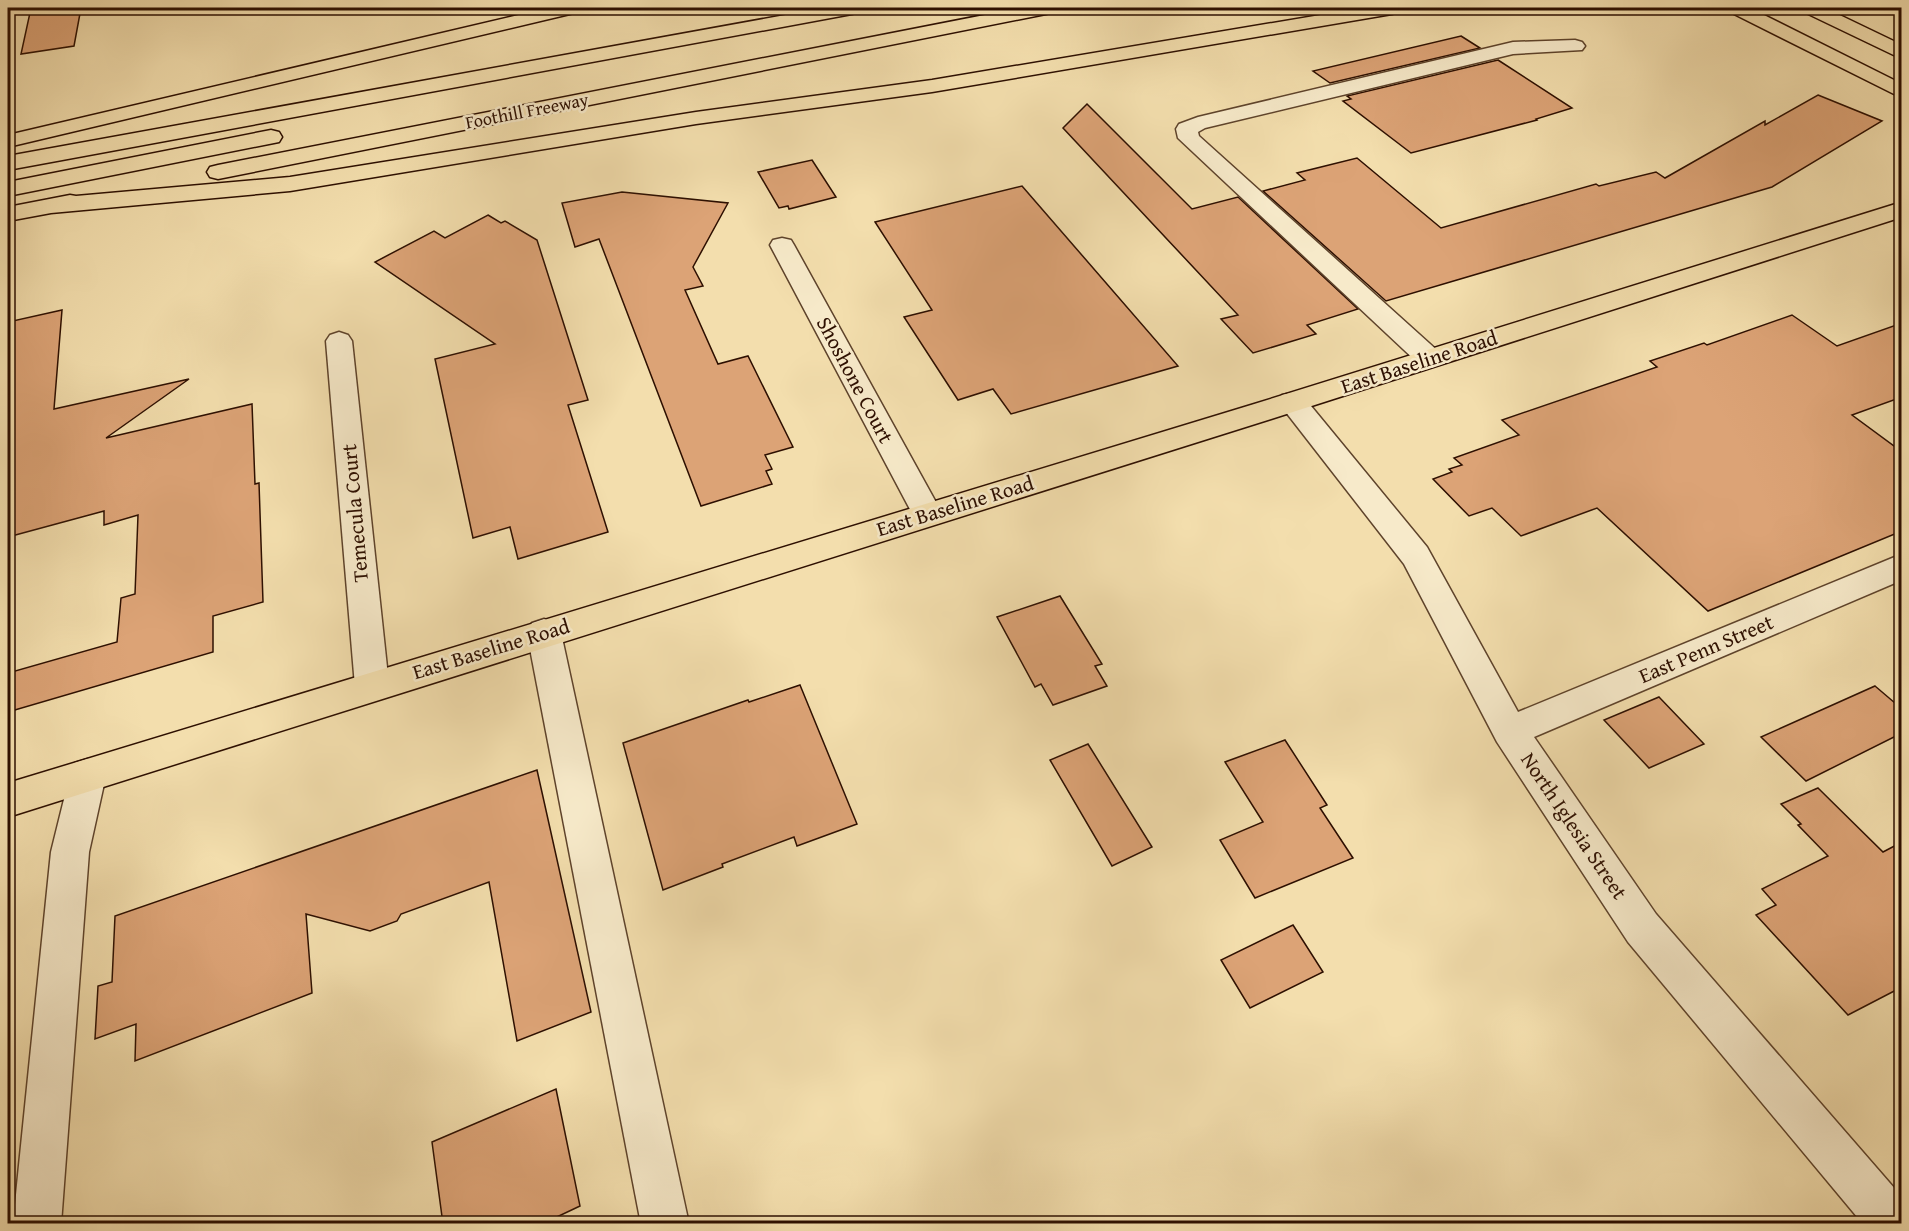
<svg xmlns="http://www.w3.org/2000/svg" width="1909" height="1231" font-family="'Gentium Book Plus',serif">
  <rect width="100%" height="100%" fill="#f3dead"/>
  <filter id="stains"><feTurbulence type="fractalNoise" baseFrequency=".00333" numOctaves="4"/><feColorMatrix values="0 0 0 0 .2 0 0 0 0 .09 0 0 0 0 .02 0 0 0 .5 -.17"/></filter>
  <radialGradient id="worn" r=".72"><stop offset=".6" stop-color="#630" stop-opacity="0"/><stop offset="1" stop-color="#630" stop-opacity=".3"/></radialGradient>
  <g fill="#dca376" stroke="#2d0f00" stroke-width="1.5">
    <path d="M31 8H81L74 46 21 54Z"/>
    <path d="M1461 36 1480 48 1330 83 1313 71Z"/>
    <path d="M1498 60 1572 108 1536 119 1537 120 1411 153 1343 101 1351 99 1347 96Z"/>
    <path d="M1818 95 1882 121 1772 187 1386 301 1263 191 1305 180 1297 173 1357 158 1441 228 1596 184 1599 186 1656 172 1665 178 1765 121V125Z"/>
    <path d="M1087 104 1192 209 1238 197 1358 309 1307 325 1316 334 1253 353 1221 319 1238 315 1063 128Z"/>
    <path d="M812 160 836 197 789 209 788 206 779 208 758 172Z"/>
    <path d="M1022 186 1178 366 1011 414 993 389 958 400 904 317 932 310 875 222Z"/>
    <path d="M622 192 728 203 693 267 703 286 685 290 718 364 748 356 793 447 765 455 772 469 766 471 772 484 701 506 599 239 575 247 562 203Z"/>
    <path d="M488 215 501 223 505 221 537 240 588 400 568 405 608 532 518 559 510 527 473 538 435 359 495 344 375 262 434 231 445 238Z"/>
    <path d="M62 310 54 409 189 379 106 438 252 404 255 484 259 483 263 602 213 616V652L8 712V673L117 642 121 598 135 594 138 515 104 525V511L8 537V322Z"/>
    <path d="M1792 315 1837 346 1902 323V397L1852 415 1902 452V531L1708 611 1597 508 1521 536 1492 508 1469 516 1433 479 1452 472 1449 469 1462 465 1454 458 1519 435 1502 420 1657 367 1650 361 1704 343 1707 345Z"/>
    <path d="M1060 596 1102 664 1095 666 1107 686 1053 705 1041 684 1035 687 997 617Z"/>
    <path d="M800 685 857 824 797 846 794 837 722 864 723 867 663 890 623 743 748 700 749 702Z"/>
    <path d="M1875 686 1902 709V733L1806 781 1761 737Z"/>
    <path d="M1659 697 1704 744 1649 768 1604 720Z"/>
    <path d="M1285 740 1327 805 1320 808 1353 858 1255 898 1220 840 1263 822 1225 762Z"/>
    <path d="M1088 744 1152 847 1112 866 1050 760Z"/>
    <path d="M537 770 591 1012 517 1041 489 882 401 914 397 921 370 931 306 914 312 993 135 1061 136 1024 95 1039 98 986 112 982 115 916Z"/>
    <path d="M1818 788 1883 852 1902 842V987L1848 1015 1756 915 1776 905 1762 889 1828 856 1798 825 1801 824 1781 804Z"/>
    <path d="M1293 925 1323 972 1250 1008 1221 960Z"/>
    <path d="M556 1089 580 1206 542 1224H443L432 1142Z"/>
  </g>
  <g fill="none" stroke-linecap="round" stroke-linejoin="round">
    <defs>
      <g id="minor">
        <path d="M1575 40 1582 42 1585 46 1582 50 1513 54 1205 128 1198 132 1199 136 1439 352 1442 358 1439 364 1429 367 1419 364 1178 138 1176 129 1179 124 1198 117 1513 42Z"/>
        <path d="M782 238 791 240 794 245 943 515 939 523 928 526 917 523 913 515 770 245 773 240Z"/>
        <path d="M339 332 348 335 352 341 389 686 384 696 372 701 360 696 355 686 326 341 330 335Z"/>
        <path d="M1292 393 1302 395 1427 547 1518 712 1902 554V580L1534 737 1656 914 1902 1197V1224H1863L1628 942 1497 742 1404 564 1278 402 1282 395Z"/>
        <path d="M544 619 556 623 561 633 689 1224H641L527 633 532 623Z"/>
        <path d="M88 759 101 763 106 775 89 852 61 1224H13L51 852 70 775 75 763Z"/>
      </g>
      <g id="major">
        <path d="M1728 8H1750L1902 84V98L1730 12Z"/>
        <path d="M1802 8H1825L1902 45V59L1804 12Z"/>
        <path d="M1902 202V217L1271 419 8 817V783L1251 405Z"/>
      </g>
      <g id="highway">
        <path d="M548 8H579L577 12 570 14 8 147V135Z"/>
        <path d="M824 8H861L859 12 852 14 8 170V156Z"/>
        <path d="M1020 8H1055L1053 12 1046 14 218 179 210 177 207 172 210 167 218 165Z"/>
        <path d="M1362 8H1401L1399 12 1392 14 932 92 696 124 290 191 51 213 8 221V207L70 195 76 196 290 177 696 112 932 80Z"/>
        <path d="M271 130 279 132 282 137 279 142 8 196V182Z"/>
      </g>
    </defs>
    <use href="#minor" stroke="#5e432b" stroke-width="3"/>
    <use href="#major" stroke="#2d0f00" stroke-width="3"/>
    <use href="#highway" stroke="#2d0f00" stroke-width="3"/>
    <use href="#minor" fill="#f7eaca" fill-rule="evenodd"/>
    <use href="#major" fill="#f3dead" fill-rule="evenodd"/>
    <use href="#highway" fill="#f3dead" fill-rule="evenodd"/>
  </g>
  <g text-anchor="middle" stroke-width="5" stroke-linejoin="round" paint-order="stroke">
    <g font-size="18" fill="#2d0f00" stroke="#f7eaca">
      <text transform="translate(527 111) rotate(-11)" y="6">Foothill Freeway</text>
    </g>
    <g font-size="21" fill="#2d0f00" stroke="#f7eaca">
      <text transform="translate(1419 362) rotate(-18)" y="7">East Baseline Road</text>
      <text transform="translate(855 380) rotate(62)" y="7">Shoshone Court</text>
      <text transform="translate(955 506) rotate(-17)" y="7">East Baseline Road</text>
      <text transform="translate(355 513) rotate(-95)" y="7">Temecula Court</text>
      <text transform="translate(491 649) rotate(-17)" y="7">East Baseline Road</text>
      <text transform="translate(1706 649) rotate(-23)" y="7">East Penn Street</text>
      <text transform="translate(1574 826) rotate(56)" y="7">North Iglesia Street</text>
    </g>
  </g>
  <rect width="1909" height="1231" fill="none" stroke="#f3dead" stroke-width="30"/>
  <rect x="9" y="9" width="1891" height="1213" fill="none" stroke="#2d0f00" stroke-width="3"/>
  <rect x="15" y="15" width="1879" height="1201" fill="none" stroke="#2d0f00" stroke-width="1.5"/>
  <rect width="100%" height="100%" filter="url(#stains)"/>
  <rect width="100%" height="100%" fill="url(#worn)"/>
</svg>
